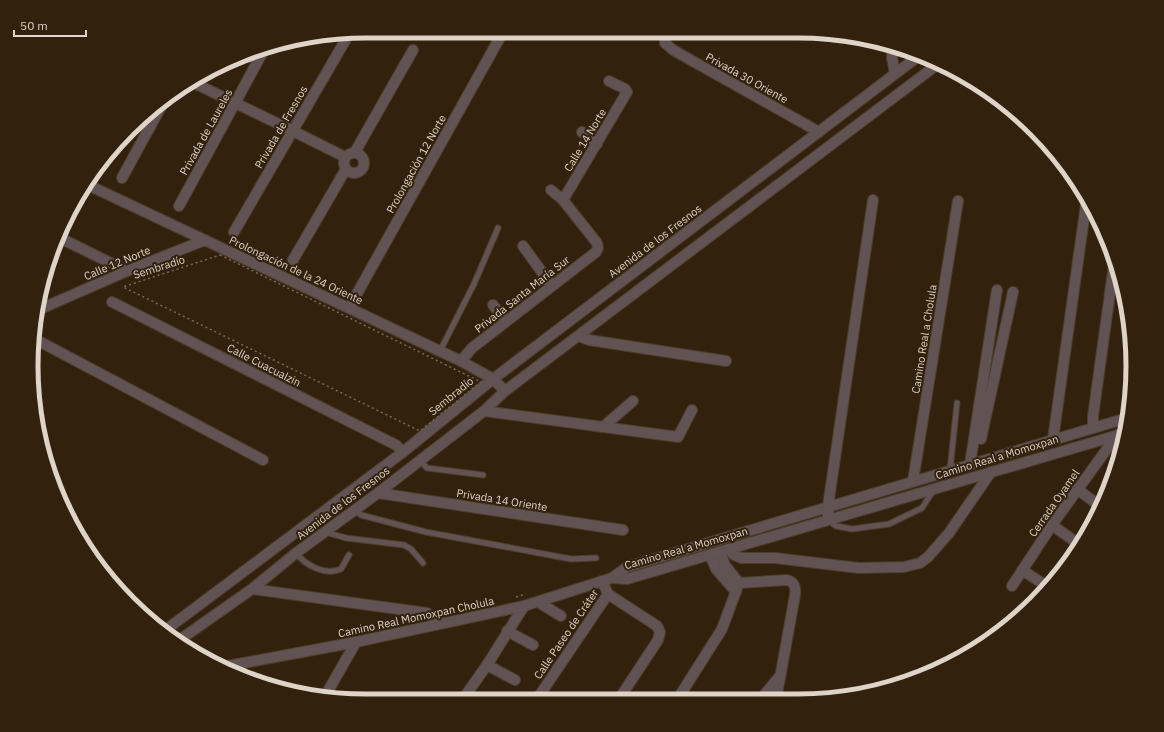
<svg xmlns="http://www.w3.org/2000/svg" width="1164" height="732" font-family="'IBM Plex Sans',sans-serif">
  <rect width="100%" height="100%" fill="#32220d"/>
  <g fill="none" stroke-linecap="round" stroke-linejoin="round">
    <defs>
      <g id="service">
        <path d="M440 351 474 284 498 228"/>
        <path d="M419 460 427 468 483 475"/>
        <path d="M950 470 957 403"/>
        <path d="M355 509 361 515 426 532 571 559 596 558"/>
        <path d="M828 520 836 526 852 529 889 524 922 508 933 491"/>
        <path d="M325 532 346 538 404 545 411 549 423 563"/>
        <path d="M296 553C306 566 326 576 341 569L349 555"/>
      </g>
      <g id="minor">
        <path d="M665 33V43L673 50 819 132"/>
        <path d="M892 47V58L895 73"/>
        <path d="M192 82 293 131 345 157"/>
        <path d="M582 132 597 144"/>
        <path d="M355 152 413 50"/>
        <circle cx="354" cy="163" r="10"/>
        <path d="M122 178 163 103"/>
        <path d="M88 185 461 361 493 379 505 391 484 411 378 493 296 553 252 589 178 641"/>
        <path d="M563 200 627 92 625 89 609 81"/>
        <path d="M179 206 265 48"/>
        <path d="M234 232 349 34"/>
        <path d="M60 238 127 271"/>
        <path d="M523 246 552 286"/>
        <path d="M293 260 346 169"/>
        <path d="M112 302 396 445 403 452"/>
        <path d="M493 305 506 321"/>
        <path d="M349 308 503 32"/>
        <path d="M38 310 127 271 205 240"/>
        <path d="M579 336 589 340 726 361"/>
        <path d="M33 338 263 460"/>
        <path d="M461 361 472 348 596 252 598 248 597 243 563 200 551 190"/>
        <path d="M505 391 938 64"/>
        <path d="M484 411 678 437 692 410"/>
        <path d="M603 427 633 401"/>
        <path d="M1093 428V416L1115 257"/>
        <path d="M981 439 1013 292"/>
        <path d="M1053 439 1087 197"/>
        <path d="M970 464 997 290"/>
        <path d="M913 481 958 201"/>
        <path d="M1077 489 1101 507"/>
        <path d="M378 493 623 530"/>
        <path d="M828 520V506L873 200"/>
        <path d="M1052 525 1080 545"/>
        <path d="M728 549 734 555 741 558H775L859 568 904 567 920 563 928 557 949 533 991 472"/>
        <path d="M720 552 725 565 739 583"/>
        <path d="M710 555 716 569 736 592"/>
        <path d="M1022 570 1048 587"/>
        <path d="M739 583 787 580C795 582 796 587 795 595L776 700"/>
        <path d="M1012 586 1052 525 1117 435"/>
        <path d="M252 589 427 613 433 618 435 625"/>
        <path d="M608 594 657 626 660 632 658 640 619 699"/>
        <path d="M538 602 561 616"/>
        <path d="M507 631 533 645"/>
        <path d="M163 632 403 452 493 379 920 55"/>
        <path d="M487 665 515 680"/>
        <path d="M324 698 356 642"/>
        <path d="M463 699 487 665 524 606"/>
        <path d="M537 699 608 594 602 581"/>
        <path d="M677 700 722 629 739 583"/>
        <path d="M760 700 779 677"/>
      </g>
      <g id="tertiary">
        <path d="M612 578 627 579 1125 433"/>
        <path d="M222 667 356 642 524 606 612 578 627 567 1127 418"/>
      </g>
    </defs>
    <use href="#service" stroke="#4e3e2b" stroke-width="7"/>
    <use href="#minor" stroke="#4e3e2b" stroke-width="12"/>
    <use href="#tertiary" stroke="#4e3e2b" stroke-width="12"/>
    <g stroke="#796b59" stroke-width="1.5" stroke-dasharray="2 3" stroke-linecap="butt">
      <path d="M220 255 481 382 420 431 123 287Z"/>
      <path d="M516 597 526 594"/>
      <path d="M209 659 218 657"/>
    </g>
    <use href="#service" stroke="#615353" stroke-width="5"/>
    <use href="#minor" stroke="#615353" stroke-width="10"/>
    <use href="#tertiary" stroke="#615353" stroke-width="10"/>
  </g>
  <g text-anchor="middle" stroke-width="4" stroke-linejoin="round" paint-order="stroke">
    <g font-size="11" fill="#dfd4c8" stroke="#32220d">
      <text transform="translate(747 78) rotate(29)" y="4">Privada 30 Oriente</text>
      <text transform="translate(281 127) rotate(-60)" y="4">Privada de Fresnos</text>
      <text transform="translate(206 132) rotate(-61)" y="4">Privada de Laureles</text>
      <text transform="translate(585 140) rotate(-59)" y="4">Calle 14 Norte</text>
      <text transform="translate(416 164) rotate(-61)" y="4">Prolongación 12 Norte</text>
      <text transform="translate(655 241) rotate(-37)" y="4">Avenida de los Fresnos</text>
      <text transform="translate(117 263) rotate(-23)" y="4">Calle 12 Norte</text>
      <text transform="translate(159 267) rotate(-18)" y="4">Sembradío</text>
      <text transform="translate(296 270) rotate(25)" y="4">Prolongación de la 24 Oriente</text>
      <text transform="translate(522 294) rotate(-38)" y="4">Privada Santa María Sur</text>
      <text transform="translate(924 339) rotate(-81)" y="4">Camino Real a Cholula</text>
      <text transform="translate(264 365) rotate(27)" y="4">Calle Cuacualzin</text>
      <text transform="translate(451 396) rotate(-39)" y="4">Sembradío</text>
      <text transform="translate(997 457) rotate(-17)" y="4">Camino Real a Momoxpan</text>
      <text transform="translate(502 500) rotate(9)" y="4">Privada 14 Oriente</text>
      <text transform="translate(343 503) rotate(-37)" y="4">Avenida de los Fresnos</text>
      <text transform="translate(1054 503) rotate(-55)" y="4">Cerrada Oyamel</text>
      <text transform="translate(686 548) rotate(-16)" y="4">Camino Real a Momoxpan</text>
      <text transform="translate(416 617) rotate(-12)" y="4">Camino Real Momoxpan Cholula</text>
      <text transform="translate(566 634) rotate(-56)" y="4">Calle Paseo de Cráter</text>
    </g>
  </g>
  <path d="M0 0H1164V732H0ZM366 38H798A328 328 0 0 1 1126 366V366A328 328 0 0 1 798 694H366A328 328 0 0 1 38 366V366A328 328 0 0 1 366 38Z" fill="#32220d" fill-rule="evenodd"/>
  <path fill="none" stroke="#dfd4c8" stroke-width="5" d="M366 38H798A328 328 0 0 1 1126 366V366A328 328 0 0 1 798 694H366A328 328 0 0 1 38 366V366A328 328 0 0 1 366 38Z"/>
  <path d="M14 30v6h72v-6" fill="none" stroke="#dfd4c8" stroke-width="2"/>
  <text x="20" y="30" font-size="12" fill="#dfd4c8" stroke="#32220d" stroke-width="3" paint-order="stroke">50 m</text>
</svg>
